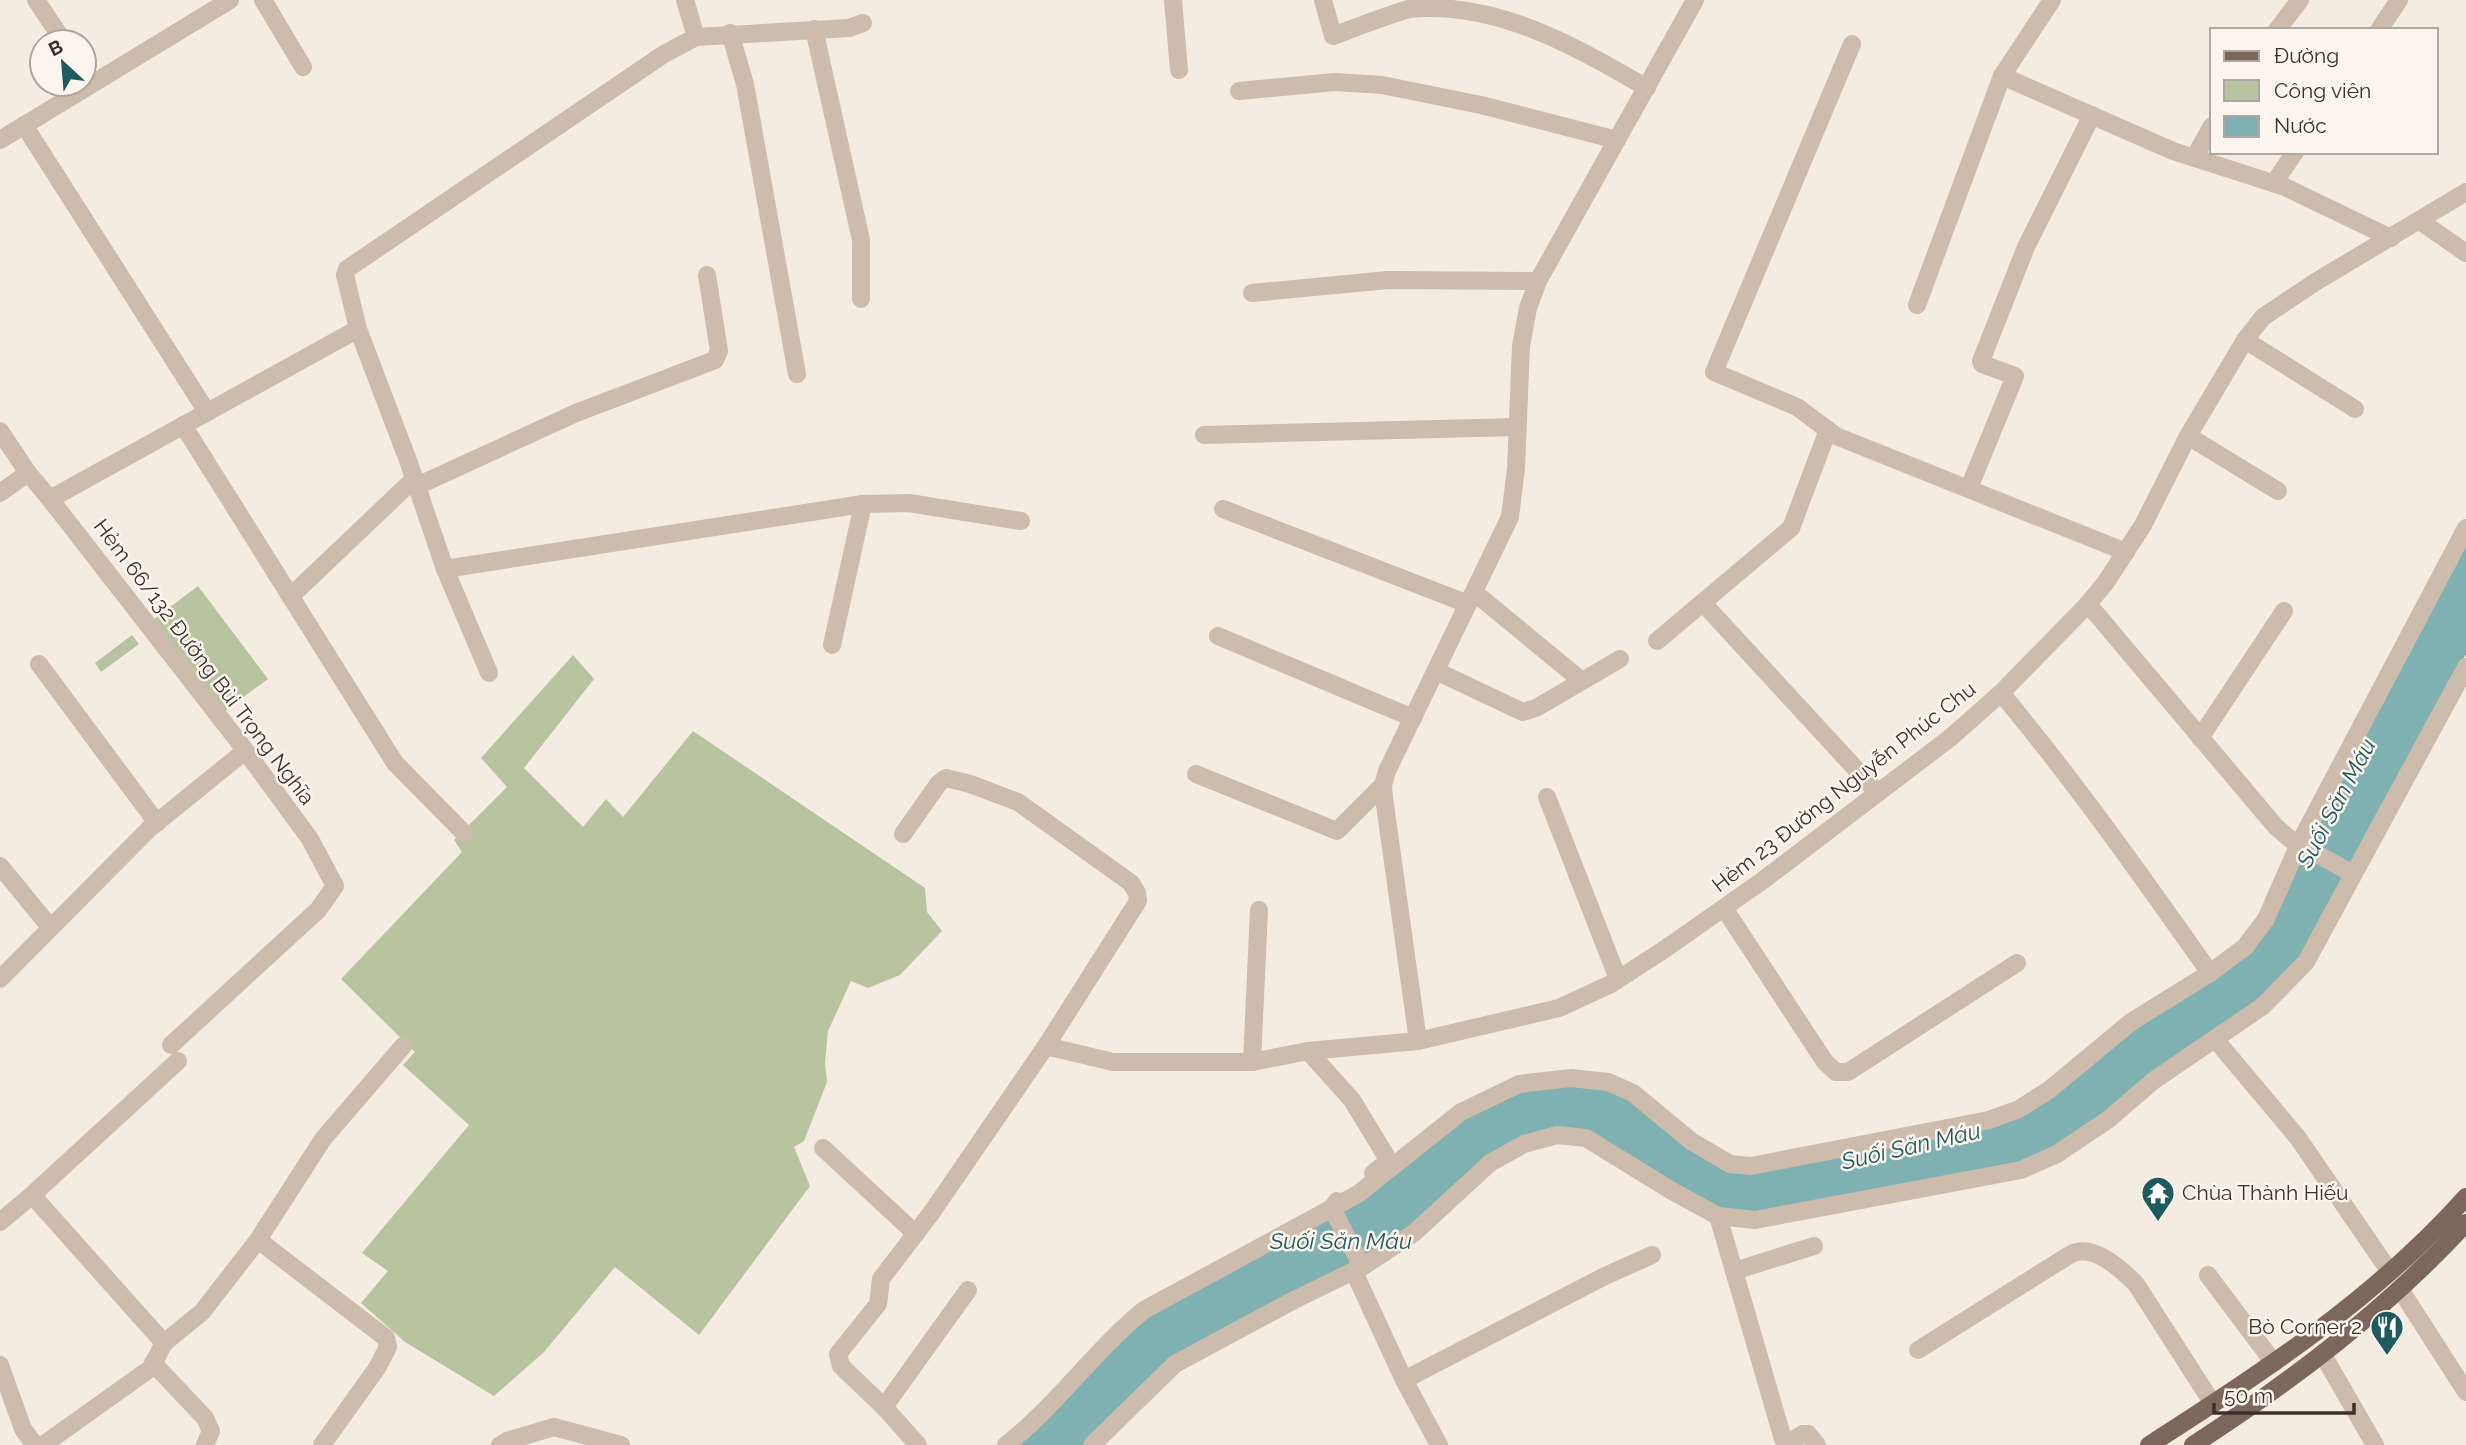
<svg xmlns="http://www.w3.org/2000/svg" width="2466" height="1445" font-family="Raleway,sans-serif">
  <rect width="100%" height="100%" fill="#f4ebe1"/>
  <g fill="#b8c4a0">
    <path d="M198 586 268 679 222 713 153 620Z"/>
    <path d="M132 635 139 644 101 672 95 663Z"/>
    <path d="M573 655 594 679 524 768 583 827 606 799 623 817 693 731 925 888 927 912 942 931 900 975 868 988 851 981 828 1031 825 1063 827 1082 804 1141 794 1147 810 1186 699 1335 615 1267 544 1352 494 1396 405 1342 361 1303 388 1271 362 1253 469 1125 403 1065 415 1052 341 979 462 852 454 840 507 787 481 758Z"/>
  </g>
  <path fill="#7fb0b2" d="M2466 541V654L2301 958 2259 1001 2055 1148 2019 1163 1756 1213 1719 1209 1587 1131 1522 1137 1409 1228 1364 1258 1137 1390 1083 1445H1017L1124 1335 1148 1315 1462 1120 1522 1090 1571 1084 1606 1089 1629 1099 1727 1170 1995 1125 2134 1028 2214 979 2302 854Z"/>
  <g fill="none" stroke-linecap="round" stroke-linejoin="round">
    <g stroke="#cdbbac" stroke-width="18">
      <path d="M36 0 64 42"/>
      <path d="M263 0 303 67"/>
      <path d="M685 0 696 37"/>
      <path d="M1173 0 1179 70"/>
      <path d="M1323 0 1333 36C1358 27 1384 16 1409 9 1496 0 1576 47 1647 88"/>
      <path d="M863 23 849 28 696 37 664 54 347 269 345 275 358 329 409 463 445 569 863 504 909 503 1021 521"/>
      <path d="M814 29 861 240V299"/>
      <path d="M2277 30 2300 0"/>
      <path d="M2379 30 2399 0"/>
      <path d="M730 33 745 84 797 374"/>
      <path d="M1852 44 1714 372 1797 407 1836 436 2126 552"/>
      <path d="M2002 76 2173 151 2285 187 2391 238"/>
      <path d="M1239 91 1335 82 1382 85 1481 105 1617 140"/>
      <path d="M24 125 207 412"/>
      <path d="M0 140 230 0"/>
      <path d="M2194 158 2212 126"/>
      <path d="M2274 183 2295 152"/>
      <path d="M2420 221 2466 253"/>
      <path d="M1252 293 1388 280 1538 281"/>
      <path d="M1917 305 2002 76 2052 0"/>
      <path d="M2245 340 2355 409"/>
      <path d="M183 425 395 763 464 833"/>
      <path d="M0 431 28 473 0 493"/>
      <path d="M1204 435 1517 427"/>
      <path d="M2188 436 2278 491"/>
      <path d="M28 473 50 499 239 742 310 839 335 886 318 910 171 1045"/>
      <path d="M417 486 576 413 715 360 719 351 707 275"/>
      <path d="M1969 488 2015 376 1982 364 1981 361 2026 247 2092 115"/>
      <path d="M50 499 358 329"/>
      <path d="M1223 509 1468 604"/>
      <path d="M445 569 489 673"/>
      <path d="M1475 593 1582 681"/>
      <path d="M291 596 414 479"/>
      <path d="M1703 603 1878 793"/>
      <path d="M2088 604 2276 827 2290 839 2353 874"/>
      <path d="M1218 636 1413 718"/>
      <path d="M1657 641 1791 528 1828 430"/>
      <path d="M832 645 863 504"/>
      <path d="M39 664 157 823"/>
      <path d="M1436 671 1523 712 1536 708 1620 659"/>
      <path d="M2001 693C2076 783 2143 878 2210 973"/>
      <path d="M2200 738 2284 611"/>
      <path d="M1196 774 1337 831 1383 785"/>
      <path d="M1547 797 1618 979"/>
      <path d="M903 834 939 783 946 778 970 784 1018 802 1131 883 1137 893 1138 901 1046 1046 932 1212 881 1279 878 1304 838 1354 841 1366 884 1407 918 1445"/>
      <path d="M0 866 50 927"/>
      <path d="M1724 908 1825 1062 1836 1072H1848L2017 963"/>
      <path d="M0 979 150 828 245 751"/>
      <path d="M2215 1039 2298 1138 2390 1272"/>
      <path d="M1418 1041 1384 798 1383 785 1387 771 1510 517 1516 469 1521 346 1528 308 1538 281 1695 0"/>
      <path d="M1046 1046 1113 1062H1252L1308 1051 1418 1041 1559 1008 1611 984 1665 949 1762 881 1950 738 2001 693 2088 604 2106 582 2143 525 2188 436 2245 340 2263 317 2317 281 2466 192"/>
      <path d="M1308 1051 1352 1100 1386 1156 1385 1164 1373 1173"/>
      <path d="M1252 1062 1259 910"/>
      <path d="M823 1148 916 1234"/>
      <path d="M32 1195 164 1343 202 1312 258 1240 323 1139 403 1046"/>
      <path d="M1337 1201 1332 1208 1362 1267"/>
      <path d="M1718 1216 1783 1439 1790 1442 1803 1434H1808L1817 1445"/>
      <path d="M0 1222 32 1195 178 1061"/>
      <path d="M258 1240 386 1338 388 1347 377 1368 322 1445"/>
      <path d="M1734 1271 1814 1246"/>
      <path d="M1354 1272 1404 1380 1439 1445"/>
      <path d="M2208 1275 2274 1363"/>
      <path d="M2400 1289 2466 1392"/>
      <path d="M1918 1350 2071 1254C2093 1243 2121 1269 2136 1284L2213 1404"/>
      <path d="M2323 1355 2375 1445"/>
      <path d="M153 1363 205 1418 211 1431 205 1445"/>
      <path d="M0 1365 23 1429 35 1445"/>
      <path d="M1404 1380 1605 1276 1652 1255"/>
      <path d="M884 1407 968 1290"/>
      <path d="M43 1445 151 1368 164 1343"/>
      <path d="M500 1445 507 1441 554 1427 621 1445"/>
      <path d="M1006 1445C1057 1405 1094 1351 1144 1310L1358 1194 1461 1112 1519 1084 1571 1078 1608 1082 1633 1093 1691 1141 1730 1164 1751 1166 1989 1120 2019 1109 2049 1090 2131 1022 2210 973 2245 947 2266 919 2299 844 2466 528"/>
      <path d="M1092 1445 1175 1364 1294 1300 1362 1267 1414 1233 1490 1163 1524 1144 1557 1135 1586 1138 1672 1191 1718 1216 1755 1220 2021 1170 2057 1154 2109 1119 2153 1081 2263 1006 2306 962 2466 667"/>
    </g>
    <g stroke="#7d675c" stroke-width="18">
      <path d="M2149 1445C2262 1373 2376 1298 2466 1197"/>
      <path d="M2193 1445C2292 1381 2386 1310 2466 1223"/>
    </g>
  </g>
  <defs>
    <symbol id="temple-pin" viewBox="-11 -11 22 30"><path d="M0 17L-7.5 6A9.5 9.5 0 1 1 7.5 6Z" fill="#1f5a5e" stroke="#fbf5ee"/><path d="M0-6L5-2H3V0L6.5 2.5H4V6H1.5V3h-3V6H-4V2.5H-6.5L-3 0V-2H-5Z" fill="#fff"/></symbol>
    <symbol id="restaurant-pin" viewBox="-11 -11 22 30"><path d="M0 17L-7.5 6A9.5 9.5 0 1 1 7.5 6Z" fill="#1f5a5e" stroke="#fbf5ee"/><path d="M-5-6h1v4h1v-4h1v4h1v-4h1v5L-1.5 .5V6h-2V.5L-5-1ZM5-6V6H3V1.5H1.5Q1.5-4 5-6Z" fill="#fff"/></symbol>
  </defs>
  <g fill-rule="evenodd">
    <use href="#temple-pin" x="2139" y="1174" width="38" height="52"/>
    <use href="#restaurant-pin" x="2368" y="1308" width="38" height="52"/>
  </g>
  <g text-anchor="middle" stroke-width="5" stroke-linejoin="round" paint-order="stroke">
    <g font-size="21" fill="#3b302b" stroke="#fbf5ee">
      <text transform="translate(204 662) rotate(53)" y="7">Hẻm 66/132 Đường Bùi Trọng Nghĩa</text>
      <text transform="translate(1844 787) rotate(-38)" y="7">Hẻm 23 Đường Nguyễn Phúc Chu</text>
    </g>
    <g font-size="21" fill="#3b302b" stroke="#fbf5ee" text-anchor="start">
      <text x="2182" y="1200">Chùa Thành Hiếu</text>
      <text x="2362" y="1334" text-anchor="end">Bò Corner 2</text>
    </g>
    <g font-size="23" font-style="italic" fill="#1f5a5e" stroke="#fbf5ee">
      <text transform="translate(2336 803) rotate(-62)" y="8">Suối Săn Máu</text>
      <text transform="translate(1911 1146) rotate(-13)" y="8">Suối Săn Máu</text>
      <text x="1341" y="1249">Suối Săn Máu</text>
    </g>
  </g>
  <rect x="2210" y="28" width="228" height="126" fill="#fbf5ee" stroke="#aea6a0" stroke-width="2"/>
  <rect x="2224" y="51" width="35" height="10" fill="#7d675c" stroke="#aea6a0" stroke-width="2"/>
  <text x="2274" y="63" font-size="21" fill="#3b302b">Đường</text>
  <rect x="2224" y="80" width="35" height="21" fill="#b8c4a0" stroke="#aea6a0" stroke-width="2"/>
  <text x="2274" y="98" font-size="21" fill="#3b302b">Công viên</text>
  <rect x="2224" y="116" width="35" height="21" fill="#7fb0b2" stroke="#aea6a0" stroke-width="2"/>
  <text x="2274" y="133" font-size="21" fill="#3b302b">Nước</text>
  <g transform="translate(63 63) rotate(334)"><circle r="33" fill="#fbf5ee" stroke="#aea6a0" stroke-width="2"/>
  <path d="M0-5L12 26L0 18L-12 26Z" fill="#1f5a5e"/>
  <text y="-10" font-size="19" font-weight="bold" text-anchor="middle" fill="#3b302b">B</text>
  </g>
  <path d="M2214 1403v10h140v-10" fill="none" stroke="#3b302b" stroke-width="3.5"/>
  <text x="2224" y="1403" font-size="21" fill="#3b302b" stroke="#fbf5ee" stroke-width="5" paint-order="stroke">50 m</text>
</svg>
